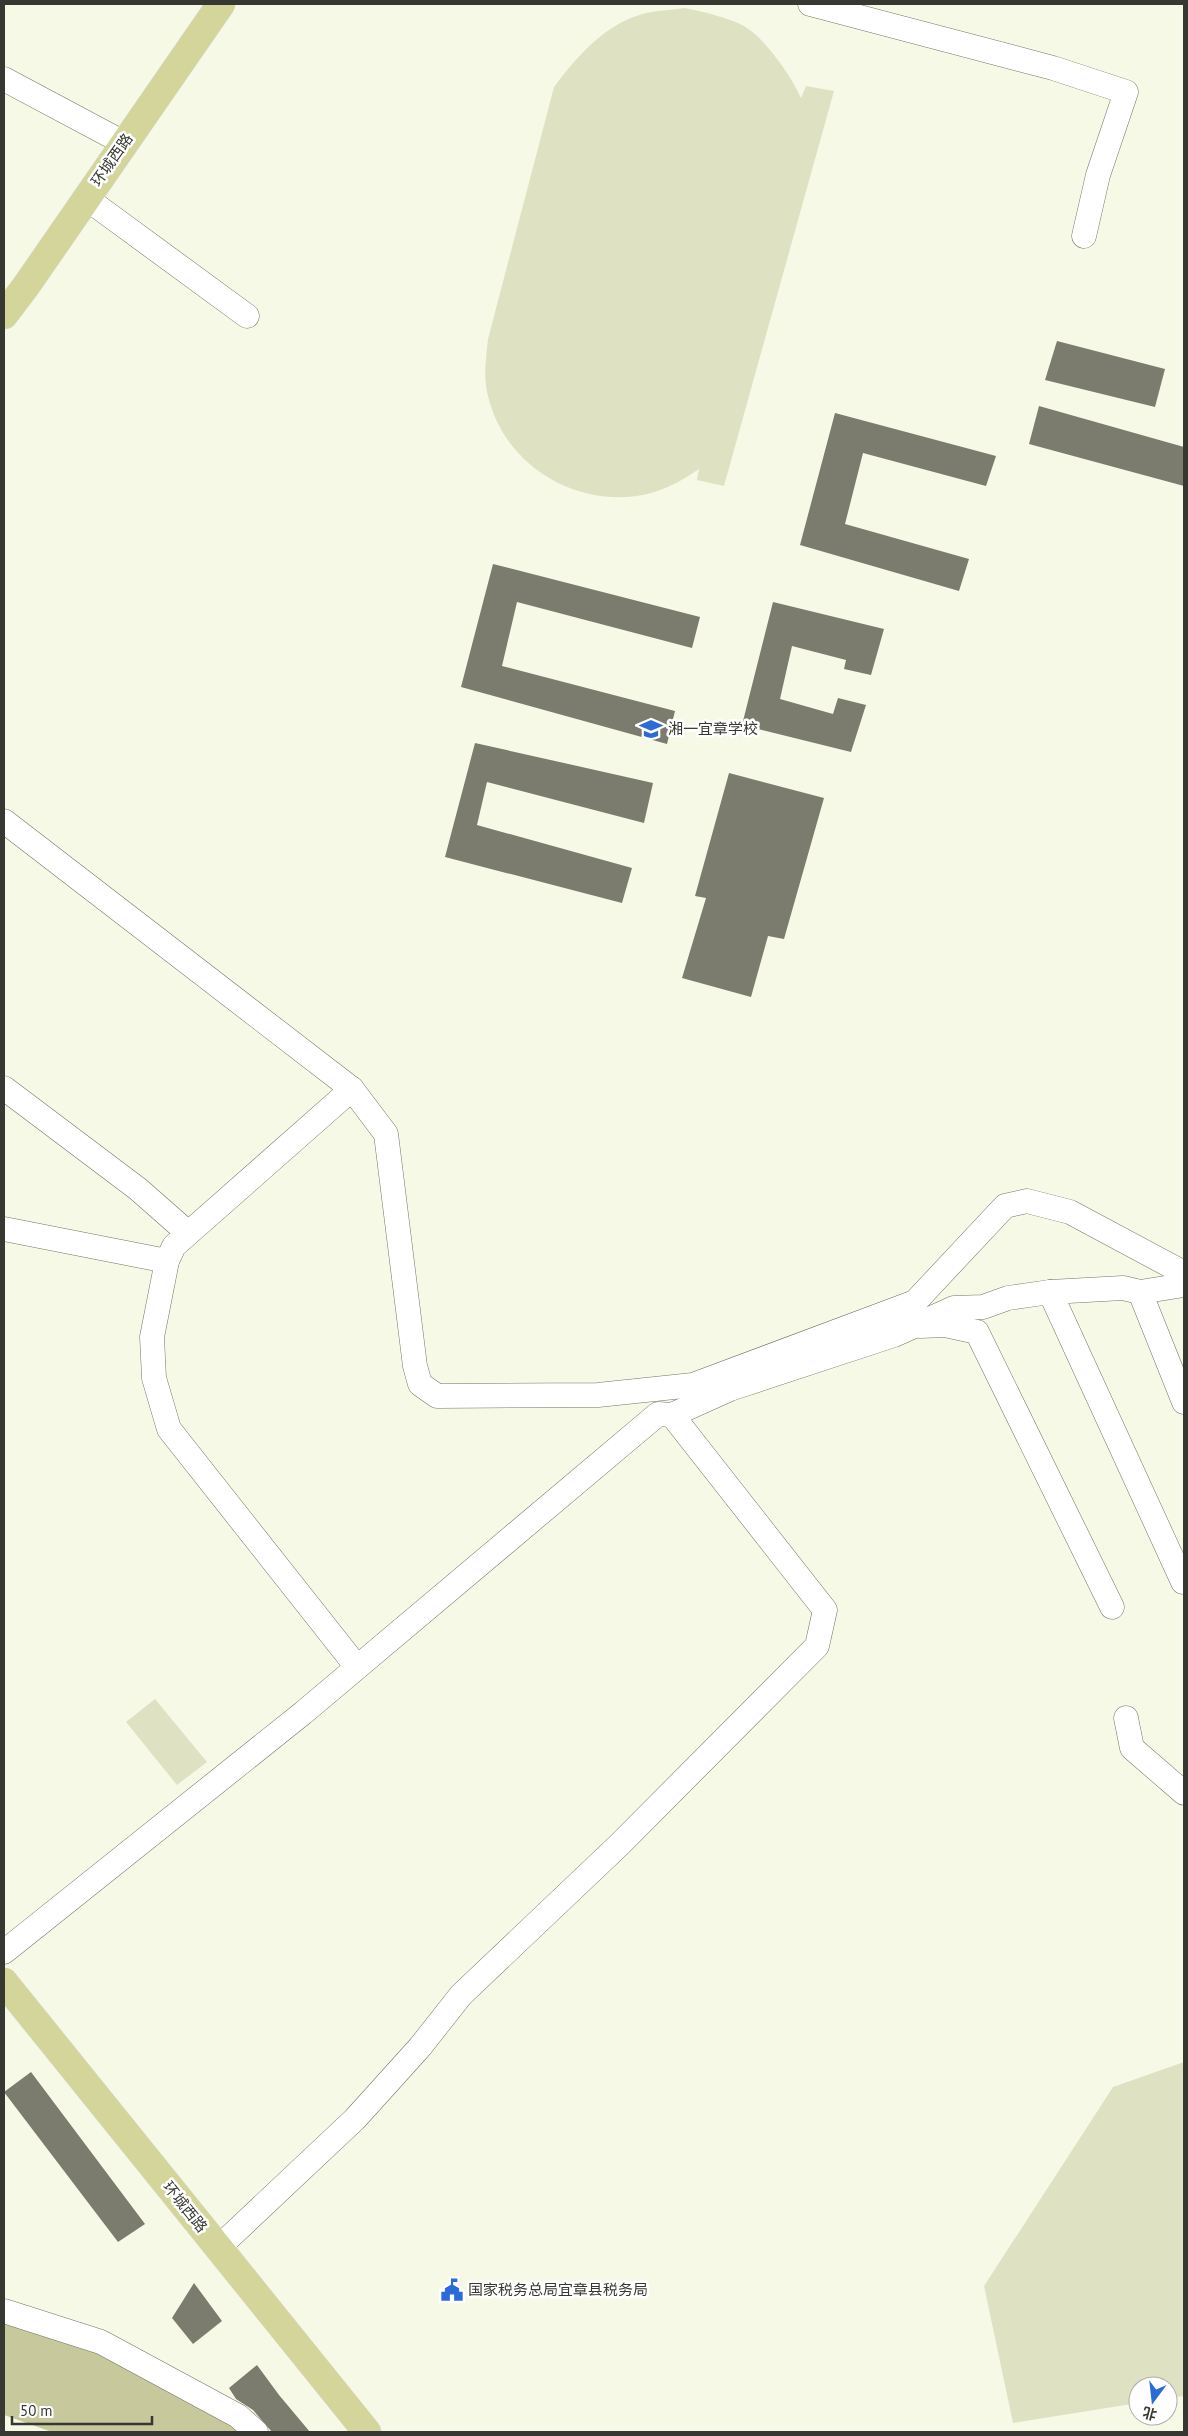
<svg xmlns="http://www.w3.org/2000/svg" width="1188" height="2436" font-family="'PT Sans','Noto Sans SC',sans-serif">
  <rect width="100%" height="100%" fill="#f7f9e7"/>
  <g fill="#dfe2c2">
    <path d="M685 8C704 12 727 17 744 26 765 38 792 77 801 98L806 86 834 91 724 486 697 480 699 469C680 482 660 493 637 496 570 505 504 463 488 396 483 378 486 358 488 339L554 87C578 55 606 23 646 13 659 10 672 10 685 8Z"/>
    <path d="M155 1699 207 1762 177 1785 126 1722Z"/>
    <path d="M1184 2062V2396L1168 2398V2386H1138V2403L1013 2423 984 2286 1113 2087Z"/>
  </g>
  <path fill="#c7c99c" d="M4 2321 108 2354 243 2432H52L4 2415Z"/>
  <g fill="#7b7c6d">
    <path d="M1057 341 1165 369 1155 407 1045 380Z"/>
    <path d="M1039 406 1184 447V486L1029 444Z"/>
    <path d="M835 413 996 456 986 486 863 453 845 524 969 559 959 591 800 545Z"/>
    <path d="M493 564 700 617 692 648 517 602 502 666 675 711 667 744 461 687Z"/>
    <path d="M773 602 884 629 871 675 844 669 846 660 792 646 780 699 833 714 838 698 866 705 851 752 742 725Z"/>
    <path d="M475 743 653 783 644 823 487 782 477 825 632 868 622 903 445 857Z"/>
    <path d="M729 773 824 798 784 939 768 936 751 997 682 978 706 898 695 896Z"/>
    <path d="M31 2072 145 2224 118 2242 4 2092Z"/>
    <path d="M194 2283 222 2321 193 2344 172 2318Z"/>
    <path d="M257 2365 279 2395 310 2432H272L253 2410 236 2399 229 2388Z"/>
  </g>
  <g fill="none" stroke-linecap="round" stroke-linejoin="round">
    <defs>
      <g id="minor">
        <path d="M810 4 1053 68 1126 92 1098 175 1084 236"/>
        <path d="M4 79 124 143"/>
        <path d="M86 198 247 316"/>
        <path d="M4 821 352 1089 174 1246 167 1261 152 1337 154 1378 169 1429 357 1667"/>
        <path d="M4 1088 138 1189 188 1233"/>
        <path d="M352 1089 386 1134 415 1366 420 1384 437 1396 598 1395 693 1385 915 1302 1005 1206 1027 1201 1070 1212 1184 1273"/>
        <path d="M4 1229 167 1261"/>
        <path d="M1050 1292 1183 1582"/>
        <path d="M1140 1292 1184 1402"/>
        <path d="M920 1326 945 1325 977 1332 1112 1607"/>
        <path d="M1126 1718 1132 1748 1184 1793"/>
        <path d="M4 1952 303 1713 658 1414 672 1415 730 1389 894 1335 954 1308 983 1307 1008 1298 1050 1292 1123 1288 1140 1292 1184 1285"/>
        <path d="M218 2248 355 2119 420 2047 461 1995 619 1845 817 1646 825 1610 672 1415"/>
        <path d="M4 2311 101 2342 238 2416 256 2432"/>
      </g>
      <g id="major">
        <path d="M4 315 26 286 221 4"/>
        <path d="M4 1982 367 2432"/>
      </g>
    </defs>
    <use href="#minor" stroke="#737565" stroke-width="25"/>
    <use href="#major" stroke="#dfdfde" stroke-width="29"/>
    <use href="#minor" stroke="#fff" stroke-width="24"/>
    <use href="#major" stroke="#d3d59a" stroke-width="28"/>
  </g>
  <defs>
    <symbol id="school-bare" viewBox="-9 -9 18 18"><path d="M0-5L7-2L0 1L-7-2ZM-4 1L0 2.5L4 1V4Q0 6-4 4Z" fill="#2b6bd8" stroke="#fff" stroke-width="2.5" paint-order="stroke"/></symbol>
    <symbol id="civic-bare" viewBox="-9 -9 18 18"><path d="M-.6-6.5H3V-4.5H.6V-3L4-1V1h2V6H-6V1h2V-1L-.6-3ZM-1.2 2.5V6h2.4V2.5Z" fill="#2b6bd8" stroke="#fff" stroke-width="2.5" paint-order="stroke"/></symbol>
  </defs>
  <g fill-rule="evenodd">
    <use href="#school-bare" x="635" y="713" width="32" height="32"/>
    <use href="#civic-bare" x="436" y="2274" width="32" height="32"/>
  </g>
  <g text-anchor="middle" stroke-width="5" stroke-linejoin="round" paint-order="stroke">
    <g font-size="15" fill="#373831" stroke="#fff">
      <text transform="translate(112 160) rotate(-55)" y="5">环城西路</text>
      <text transform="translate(185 2207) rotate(51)" y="5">环城西路</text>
    </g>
    <g font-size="15" fill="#373831" stroke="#fff" text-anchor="start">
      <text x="668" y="734">湘一宜章学校</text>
      <text x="468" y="2295">国家税务总局宜章县税务局</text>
    </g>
  </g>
  <rect width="1188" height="2436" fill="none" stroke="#373831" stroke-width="10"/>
  <g transform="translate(1153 2401) rotate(195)"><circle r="24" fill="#ffffff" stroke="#afafad"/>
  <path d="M0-4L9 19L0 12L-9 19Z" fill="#2b6bd8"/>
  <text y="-8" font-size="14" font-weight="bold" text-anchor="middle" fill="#373831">北</text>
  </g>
  <path d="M12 2416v8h140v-8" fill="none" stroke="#373831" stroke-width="2.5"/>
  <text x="20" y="2416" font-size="15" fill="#373831" stroke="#ffffff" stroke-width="4" paint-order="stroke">50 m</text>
</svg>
